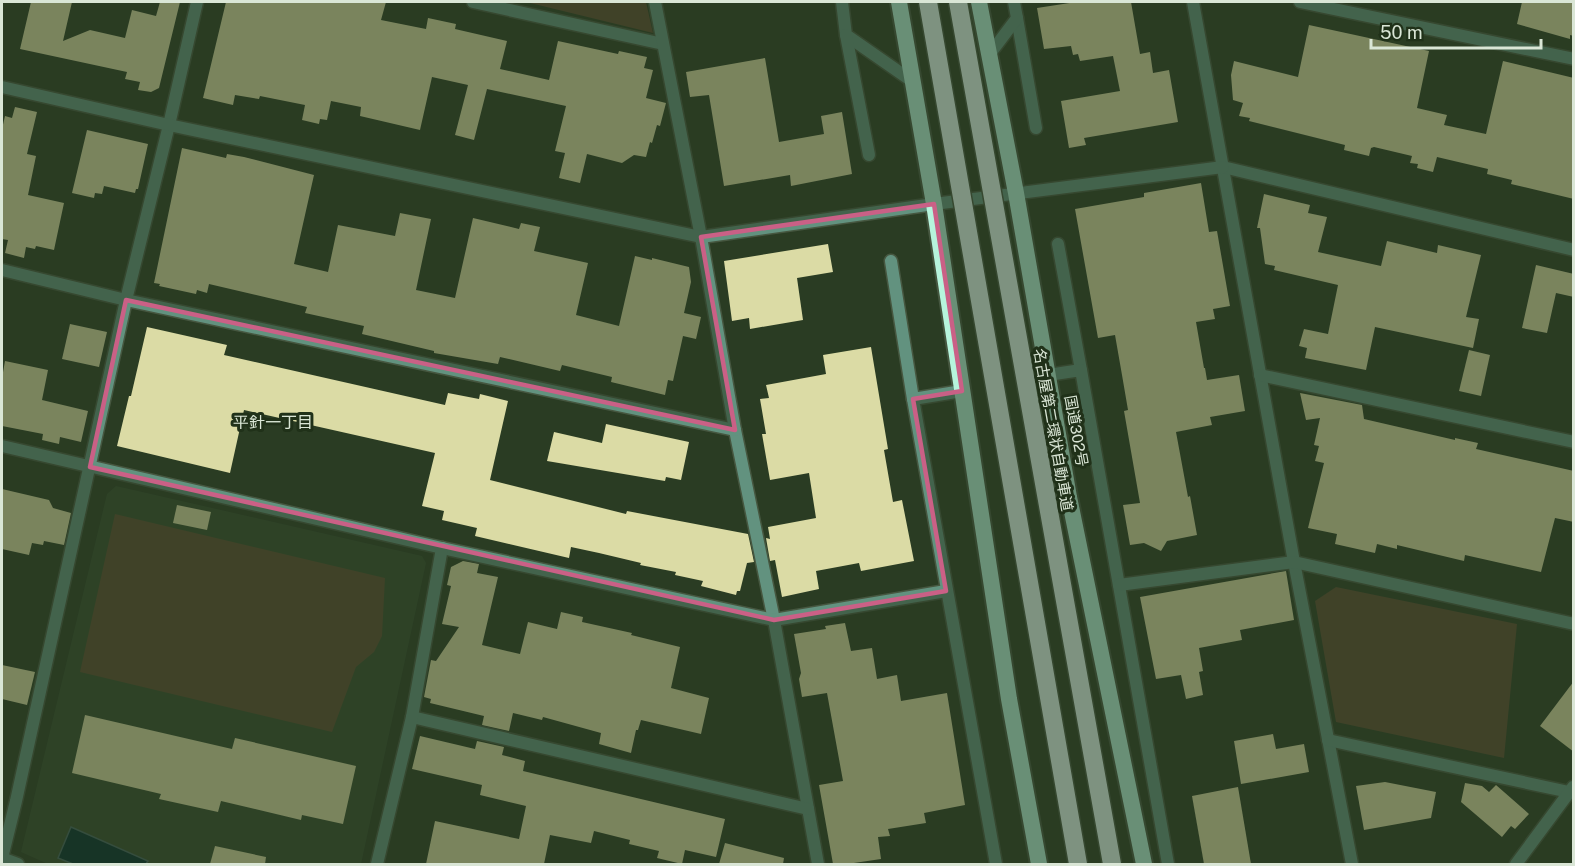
<svg xmlns="http://www.w3.org/2000/svg" width="1575" height="866" font-family="'Public Sans','Noto Sans JP',sans-serif">
  <rect width="100%" height="100%" fill="#2a3c23"/>
  <path fill="#344a2c" d="M116 486 422 556 426 563 361 864H48L21 852 107 494Z"/>
  <g fill="#5b4a30">
    <path d="M526 2H646L653 33Z"/>
    <path d="M115 514 385 578 382 636 374 652 356 667 332 732 80 672Z"/>
    <path d="M1336 587 1517 624 1504 758 1336 722 1315 601Z"/>
  </g>
  <path fill="#022a2b" stroke="#43625e" stroke-width="1.5" d="M71 827 148 861 146 864H73L58 858Z"/>
  <g fill="#dbdba5">
    <path d="M31 2H72L63 41 90 30 125 38 132 10 156 16 160 2H180L159 88 151 92 138 90 140 82 125 79 127 72 20 49Z"/>
    <path d="M226 2H386L381 20 426 29 428 18 456 24 455 29 507 41 500 69 549 80 558 41 618 54 619 51 647 57 644 68 653 70 646 98 666 103 660 126 657 125 652 143 650 142 646 157 634 155 622 163 587 154 580 183 559 178 565 153 555 151 566 106 487 89 474 140 455 135 468 85 432 77 420 130 360 116 361 107 331 101 327 120 320 119 319 124 302 120 305 105 260 96 259 99 235 95 233 105 203 98Z"/>
    <path d="M1076 2H1131L1140 54 1150 52 1153 73 1169 70 1178 122 1084 138 1086 145 1069 148 1061 101 1120 91 1113 56 1080 61 1078 54 1073 55 1071 46 1044 49 1037 8Z"/>
    <path d="M1522 2H1574V36L1570 35V39L1517 24Z"/>
    <path d="M1309 25 1429 51 1417 108 1447 115 1444 125 1486 134 1503 61 1574 78V199L1511 184 1512 180 1487 174 1488 169 1437 157 1433 172 1417 168 1418 164 1410 163 1412 156 1374 147 1371 148 1369 156 1344 150 1345 145 1249 121 1250 118 1239 116 1243 103 1233 100 1231 75 1234 61 1298 77Z"/>
    <path d="M765 58 779 142 824 134 821 116 842 112 852 174 791 186 790 175 724 186 709 95 690 97 686 72Z"/>
    <path d="M15 107 37 112 27 154 36 156 28 195 64 203 54 250 36 246 35 249 26 247 24 258 5 253 8 240 2 239V129L5 116 12 118Z"/>
    <path d="M87 130 148 144 138 189H136L135 193 104 186 102 194 95 193 94 198 72 193Z"/>
    <path d="M182 148 226 158 227 154 244 157 314 175 294 264 328 272 338 225 395 236 400 213 431 219 416 290 455 298 473 218 519 229 521 223 540 227 534 251 588 263 576 315 619 326 635 256 652 260V258L689 267 691 282 684 313 701 317 696 339 683 336 673 381 668 380 665 395 611 382 612 377 562 365 560 371 500 357 498 364 434 353V351L362 334 364 326 305 313 307 307 209 284 207 293 197 290 196 294 159 286 160 284 154 283Z"/>
    <path d="M1201 183 1209 232 1217 231 1230 306 1213 309 1215 319 1196 322 1204 368H1205L1207 380 1239 375 1245 411 1210 417 1212 425 1176 432 1188 497 1190 496 1197 535 1167 541 1161 551 1144 543 1130 545 1123 505 1140 503 1124 411 1128 410 1122 375 1115 335 1098 338 1075 209 1144 197V193Z"/>
    <path d="M1264 194 1310 205 1308 213 1327 217 1318 252 1381 266 1387 241 1437 253 1438 245 1481 255 1466 317 1479 319 1473 348 1375 327 1366 370 1305 358 1307 348 1299 346 1304 329 1328 334 1338 285 1274 270 1275 266 1265 264 1260 228H1257Z"/>
    <path d="M828 244 833 272 797 278 803 320 750 329 749 318 732 321 724 261Z"/>
    <path d="M1536 265 1574 274V297L1556 293 1547 333 1522 328Z"/>
    <path d="M70 324 107 332 99 367 62 359Z"/>
    <path d="M147 327 227 345 224 355 445 405 448 393 479 399 480 394 508 401 490 480 626 514 627 511 748 534 754 562 747 563 740 591H737L736 595 701 586 703 581 675 575 676 572 640 565 641 563 599 553 571 547 569 558 475 536 477 528 442 520 444 511 422 506 435 453 244 410 230 473 117 446 129 396H131Z"/>
    <path d="M871 347 888 449 884 450 893 502 902 500 914 561 861 571 859 563 816 571 819 589 782 597 775 560 770 561 766 538 770 539 768 527 816 518 809 473 770 480 762 434H766L760 399 769 398 766 385 826 374 823 355Z"/>
    <path d="M1469 350 1490 355 1481 396 1459 391Z"/>
    <path d="M5 361 48 370 42 400 88 411 81 442 60 437 59 444 42 440 43 434 2 426V378Z"/>
    <path d="M1300 393 1362 405 1364 419 1455 440V438L1478 443 1476 449 1574 471V522L1555 518 1541 572 1465 555 1464 561 1397 545V549L1377 544 1375 553 1335 544 1337 534 1308 528 1324 463 1315 461 1319 446 1314 445 1320 418 1306 420Z"/>
    <path d="M606 424 689 442 681 480 666 477 665 481 547 461 554 432 602 443Z"/>
    <path d="M2 489 49 500 53 508 71 513 64 545 44 541 43 545 32 543 29 555 2 549Z"/>
    <path d="M177 505 211 512 207 530 173 523Z"/>
    <path d="M463 561 479 564 477 573 498 577 482 645 520 654 528 622 557 629 561 612 583 617 582 622 632 633 631 635 680 647 671 688 709 698 701 734 641 720 638 730H636L631 753 599 744 601 733 543 717 542 720 513 713 509 731 482 725 484 716 430 703 431 699 424 697 431 660 436 661 459 627 442 624 451 586 447 585 451 567Z"/>
    <path d="M1286 571 1294 620 1240 630 1242 640 1199 648 1203 671 1199 672 1203 695 1186 699 1181 675 1156 679 1140 597Z"/>
    <path d="M845 623 851 651 872 648 877 679 897 675 901 701 947 693 965 805 924 813 926 823 888 829 890 836 878 837 881 859 847 864H833L819 785 843 781 827 693 802 697 799 679 801 673 794 634 826 629 825 626Z"/>
    <path d="M2 665 35 672 27 705 2 699Z"/>
    <path d="M1574 681V752L1540 726Z"/>
    <path d="M85 715 232 749 235 738 356 766 343 824 302 815 301 820 221 801 218 812 159 799 161 794 72 773Z"/>
    <path d="M1273 734 1276 749 1304 744 1309 772 1241 784 1234 741Z"/>
    <path d="M420 736 475 749 477 741 504 747 502 755 525 761 523 771 725 819 716 857 685 850 682 864 657 858 659 851 629 844 630 840 594 831 591 843 550 835 544 864H426L435 821 519 839 526 806 480 795 482 785 412 769Z"/>
    <path d="M1385 782 1436 792 1431 818 1364 830 1356 786Z"/>
    <path d="M1465 783 1482 786 1489 792 1496 785 1529 814 1515 829 1511 826 1502 837 1461 802Z"/>
    <path d="M1238 787 1251 864H1204L1192 796Z"/>
    <path d="M725 843 784 858 783 864H719Z"/>
    <path d="M215 846 266 857 265 864H210Z"/>
  </g>
  <g fill="none" stroke-linecap="round" stroke-linejoin="round">
    <defs>
      <g id="minor">
        <path d="M473 2 663 44"/>
        <path d="M655 2 701 237 735 430 774 620 818 864"/>
        <path d="M842 2 846 35 912 81"/>
        <path d="M1193 2 1294 562 1352 864"/>
        <path d="M1300 2 1574 59"/>
        <path d="M1017 18 1036 128"/>
        <path d="M846 35 869 155"/>
        <path d="M989 55 1017 18 1014 2"/>
        <path d="M1223 167 1574 250"/>
        <path d="M1058 244 1081 370"/>
        <path d="M891 261 913 399"/>
        <path d="M2 270 126 300 735 430"/>
        <path d="M1048 375 1081 370 1168 864"/>
        <path d="M1260 375 1574 442"/>
        <path d="M962 391 913 399 996 864"/>
        <path d="M2 446 442 548 774 620 946 591"/>
        <path d="M1119 585 1294 562 1574 624"/>
        <path d="M412 717 808 809"/>
        <path d="M1328 740 1569 792"/>
        <path d="M18 864 2 858 16 801 126 300 169 125 197 2"/>
        <path d="M377 864 412 717 442 548"/>
        <path d="M1516 864 1573 787"/>
      </g>
      <path id="tertiary" d="M2 87 169 125 701 237 934 204 1223 167"/>
      <g id="trunk">
        <path d="M899 2 934 204 1009 699 1039 864"/>
        <path d="M979 2 1016 193 1069 497 1144 864"/>
      </g>
    </defs>
    <use href="#minor" stroke="#465740" stroke-width="15"/>
    <use href="#tertiary" stroke="#465740" stroke-width="15"/>
    <use href="#trunk" stroke="#465740" stroke-width="20"/>
    <use href="#minor" stroke="#62927f" stroke-width="12"/>
    <use href="#tertiary" stroke="#62927f" stroke-width="12"/>
    <use href="#trunk" stroke="#b6f4dc" stroke-width="16"/>
    <defs>
      <g id="motorway-bridge">
        <path d="M928 2 1078 864"/>
        <path d="M958 2 1112 864"/>
      </g>
    </defs>
    <use href="#motorway-bridge" stroke="#465740" stroke-width="21" stroke-linecap="butt"/>
    <use href="#motorway-bridge" stroke="#e5fbf2" stroke-width="18"/>
  </g>
  <path d="M0 0H1575V866H0ZM934 204 962 391 913 399 946 591 774 620 90 467 126 300 735 430 701 237Z" fill="#2a3c23" fill-opacity=".55" fill-rule="evenodd"/>
  <path fill="none" stroke="#ca6086" stroke-width="4.5" stroke-linejoin="round" d="M934 204 962 391 913 399 946 591 774 620 90 467 126 300 735 430 701 237Z"/>
  <g text-anchor="middle" stroke-width="6" stroke-linejoin="round" paint-order="stroke">
    <g font-size="15" fill="#dae6d6" stroke="#203119">
      <text transform="translate(1053 430) rotate(80)" y="5">名古屋第二環状自動車道</text>
      <text transform="translate(1076 431) rotate(80)" y="5">国道302号</text>
    </g>
    <g font-size="16" fill="#dae6d6" stroke="#203119">
      <text x="273" y="428">平針一丁目</text>
    </g>
  </g>
  <rect width="1575" height="866" fill="none" stroke="#dae6d6" stroke-width="6"/>
  <path d="M1371 39v9h170v-9" fill="none" stroke="#dae6d6" stroke-width="3"/>
  <text x="1380" y="39" font-size="18" fill="#dae6d6" stroke="#203119" stroke-width="4.5" paint-order="stroke">50 m</text>
</svg>
